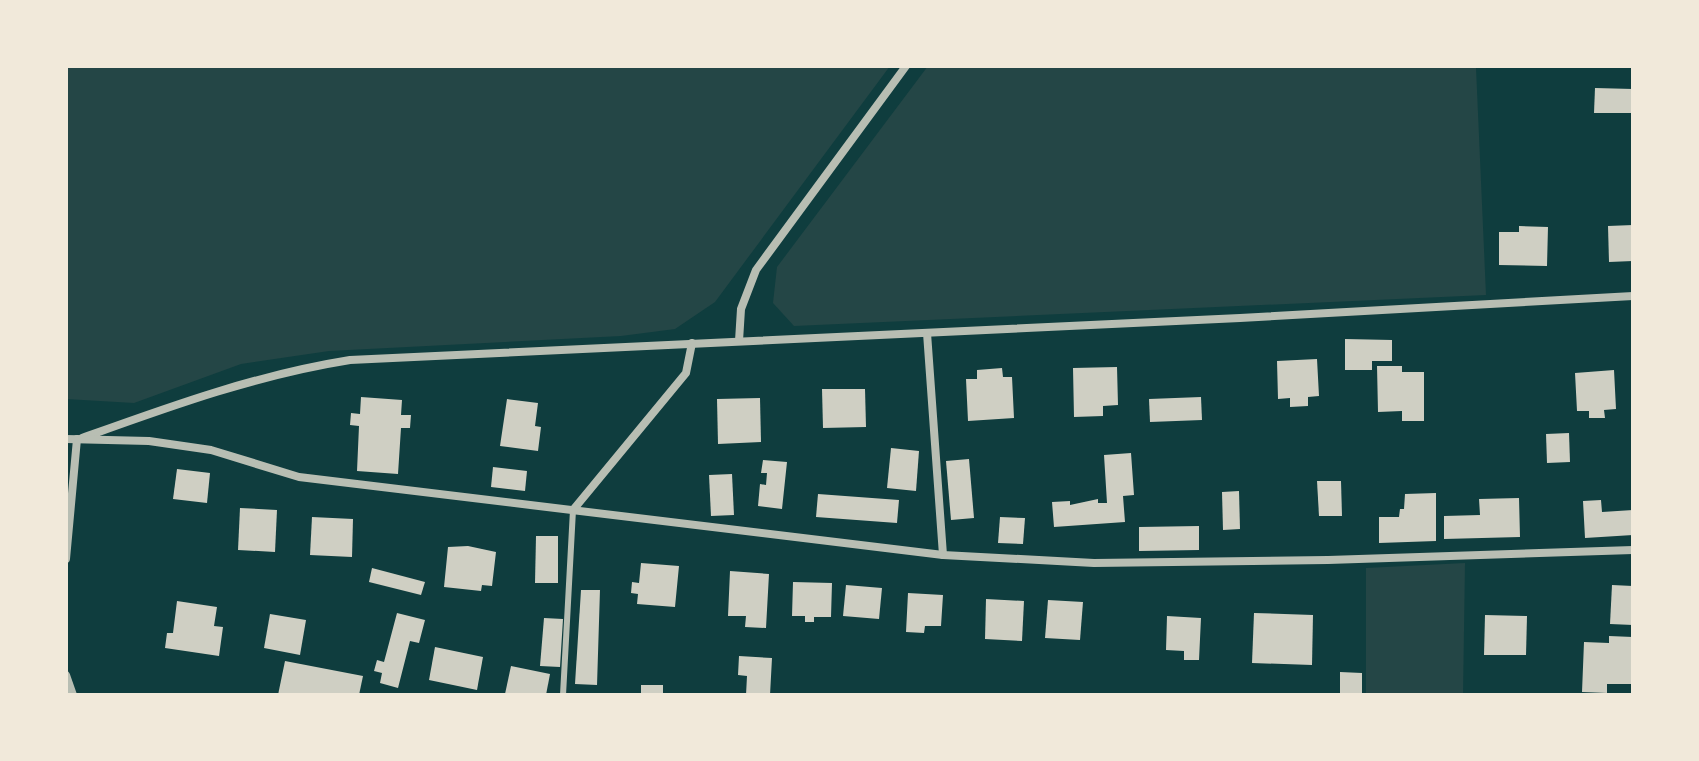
<svg xmlns="http://www.w3.org/2000/svg" width="1699" height="761" font-family="'Playfair Display',serif">
  <rect width="100%" height="100%" fill="#0f3d3e"/>
  <g fill="#244646">
    <path d="M66 66H890L715 302 675 329 621 336 329 351 241 364 134 403 66 399Z"/>
    <path d="M928 66H1509L1476 68 1486 295 794 326 773 303 777 267Z"/>
    <path d="M1465 563 1463 695H1366V568Z"/>
  </g>
  <g fill="#cfcfc3">
    <path d="M1595 88 1633 89V113H1594Z"/>
    <path d="M1633 225V261L1609 262 1608 226Z"/>
    <path d="M1519 226 1548 227 1547 266 1499 265V232H1519Z"/>
    <path d="M1345 339 1392 340V361H1372V370H1345Z"/>
    <path d="M1317 359 1319 396 1308 397V406L1290 407V398L1278 399 1277 361Z"/>
    <path d="M1377 366H1402V372H1424V421H1402V411L1378 412Z"/>
    <path d="M1117 367 1118 405 1103 406V416L1074 417 1073 368Z"/>
    <path d="M1002 368 1003 377H1012L1014 418 968 421 966 379H977V370Z"/>
    <path d="M1614 370 1616 409 1604 410 1605 418H1589V411H1577L1575 373Z"/>
    <path d="M822 389H865L866 427 823 428Z"/>
    <path d="M361 397 402 400 401 415H411L410 428H401L398 474 357 471 359 426 350 425 351 413 360 414Z"/>
    <path d="M1201 397 1202 420 1150 422 1149 399Z"/>
    <path d="M760 398 761 442 718 444 717 399Z"/>
    <path d="M507 399 538 403 535 426 541 427 538 451 500 446Z"/>
    <path d="M1569 433 1570 462 1547 463 1546 434Z"/>
    <path d="M891 448 919 451 916 491 887 488Z"/>
    <path d="M1131 453 1134 495 1123 496 1125 522 1054 527 1052 502 1070 501V505L1098 499V503H1107L1104 455Z"/>
    <path d="M969 459 974 518 951 520 946 461Z"/>
    <path d="M763 460 787 462 782 509 758 506 760 484 766 485 767 473H761Z"/>
    <path d="M493 467 527 471 525 491 491 487Z"/>
    <path d="M177 469 210 473 207 503 173 499Z"/>
    <path d="M732 474 734 515 711 516 709 475Z"/>
    <path d="M1317 481H1341L1342 516H1319Z"/>
    <path d="M1239 491 1240 529 1223 530 1222 492Z"/>
    <path d="M1436 493V541L1379 543V517H1399L1400 509H1404L1405 494Z"/>
    <path d="M818 494 899 500 897 523 816 517Z"/>
    <path d="M1519 498 1520 537 1444 539V516L1480 515 1479 499Z"/>
    <path d="M1601 500 1602 512 1633 510V535L1585 538 1583 501Z"/>
    <path d="M240 508 277 510 275 552 238 550Z"/>
    <path d="M312 517 353 519 352 557 310 555Z"/>
    <path d="M1000 517 1025 518 1023 544 998 543Z"/>
    <path d="M1199 526V550L1139 551V527Z"/>
    <path d="M536 536H558V583H535Z"/>
    <path d="M468 546 496 552 492 586 482 585 481 591 444 587 448 547Z"/>
    <path d="M641 563 679 566 675 607 637 604 638 594 631 593 632 582 639 583Z"/>
    <path d="M372 568 425 582 421 595 369 582Z"/>
    <path d="M730 571 769 574 766 628 745 627 746 616H728Z"/>
    <path d="M793 582 832 583 831 617H814V622H805V616H792Z"/>
    <path d="M846 585 882 588 879 619 843 616Z"/>
    <path d="M1612 585 1633 586V625L1610 624Z"/>
    <path d="M581 590H600L597 685 575 684Z"/>
    <path d="M908 593 943 595 941 626H925L924 633 906 632Z"/>
    <path d="M986 599 1024 601 1022 641 985 639Z"/>
    <path d="M1048 600 1083 602 1080 640 1045 638Z"/>
    <path d="M177 601 217 607 214 626 223 627 219 656 165 648 167 633H173Z"/>
    <path d="M397 613 425 620 419 643 410 641 398 688 380 683 382 673 374 671 377 660 384 662Z"/>
    <path d="M1254 613 1313 615 1312 665 1252 663Z"/>
    <path d="M270 614 306 620 300 655 264 648Z"/>
    <path d="M1485 615 1527 616 1526 655H1484Z"/>
    <path d="M1167 616 1201 618 1199 660H1184V651L1166 650Z"/>
    <path d="M544 618 563 619 560 667 540 666Z"/>
    <path d="M1609 636 1633 637 1632 684H1607V693L1582 692 1584 642 1609 643Z"/>
    <path d="M435 647 483 657 477 690 429 680Z"/>
    <path d="M739 656 772 658 770 695H746L747 676 738 675Z"/>
    <path d="M285 661 363 676 359 695H278Z"/>
    <path d="M511 666 550 674 546 695 505 694Z"/>
    <path d="M1340 672 1362 673V695H1340Z"/>
    <rect x="641" y="685" width="22" height="10"/>
  </g>
  <g fill="none" stroke-linecap="round" stroke-linejoin="round">
    <path stroke="#b8beb3" stroke-width="6" d="M563 695 573 510"/>
    <g stroke="#b8beb3" stroke-width="8">
      <path d="M927 333 943 555"/>
      <path d="M739 341 741 309 756 270 906 66"/>
      <path d="M82 438C171 406 256 375 350 360L1240 318 1633 296"/>
      <path d="M66 439 149 441 211 450 299 477 943 555 1094 563 1328 560 1633 550"/>
      <path d="M573 510 686 373 692 343"/>
      <path d="M66 559 77 439"/>
      <path d="M66 675 73 695"/>
    </g>
  </g>
  <rect width="1699" height="761" fill="none" stroke="#f1e9da" stroke-width="136"/>
</svg>
